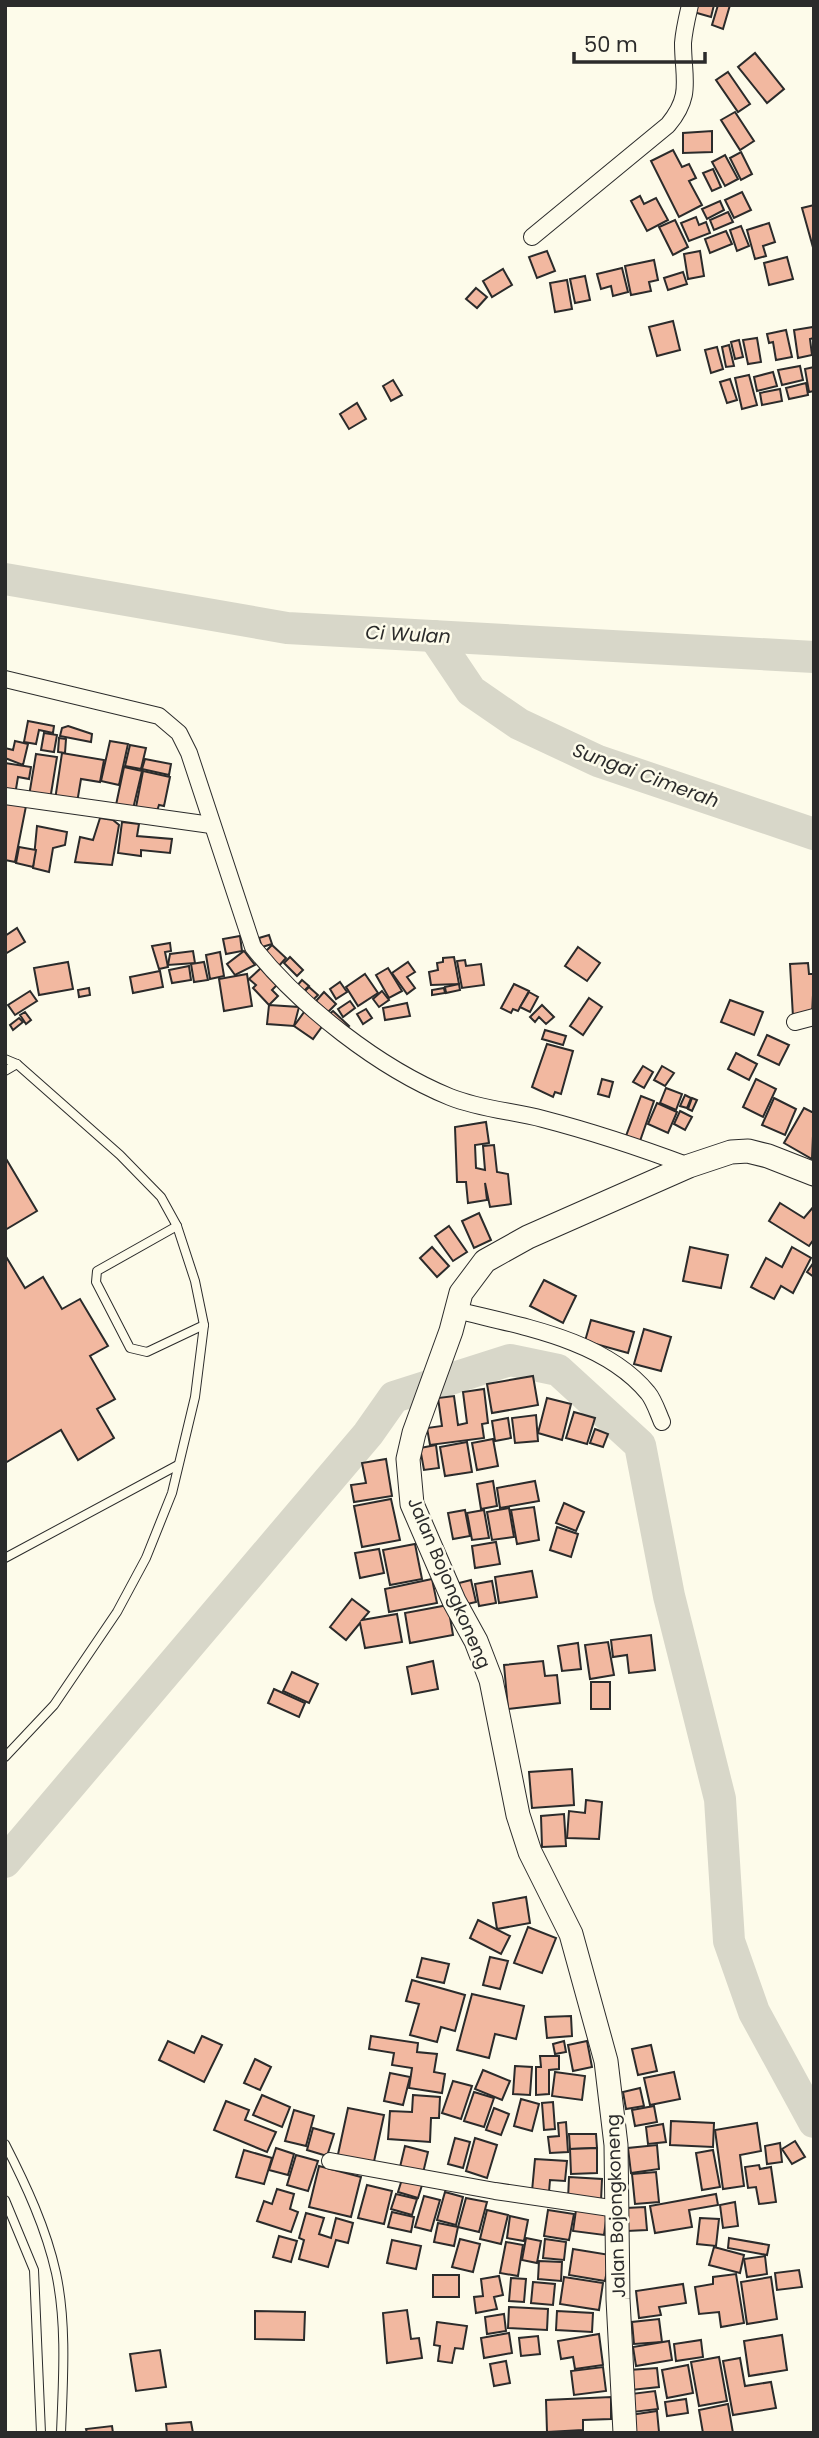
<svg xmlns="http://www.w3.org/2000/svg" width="819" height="2438" font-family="Poppins,sans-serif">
  <rect width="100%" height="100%" fill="#fdfbea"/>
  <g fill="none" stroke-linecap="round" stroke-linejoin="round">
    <g stroke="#d8d7c9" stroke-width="32">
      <path d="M5 579 287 628 814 657"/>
      <path d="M434 636 471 691 519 724 598 761 814 834"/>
      <path d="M5 1862 368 1434 394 1397 510 1360 558 1370 640 1445 669 1596 720 1799 729 1941 754 2012 814 2122"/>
    </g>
  </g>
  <g fill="#f2b8a0" stroke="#2b2b2b" stroke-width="2">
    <path d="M692 5H714L711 17 690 11Z"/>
    <path d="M718 5H730L723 29 712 25Z"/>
    <path d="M755 53 784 89 767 103 738 67Z"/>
    <path d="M728 72 750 104 738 112 716 80Z"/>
    <path d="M735 112 754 141 740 150 721 120Z"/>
    <path d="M712 131V152L683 153V133Z"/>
    <path d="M673 150 682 167 689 164 696 178 689 181 702 205 679 217 651 161Z"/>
    <path d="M741 152 752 174 741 180 730 158Z"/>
    <path d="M725 155 738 179 725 186 712 162Z"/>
    <path d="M713 169 721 187 712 191 703 173Z"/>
    <path d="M742 192 751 210 734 218 725 200Z"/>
    <path d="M640 196 644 204 656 198 668 220 647 231 631 201Z"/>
    <path d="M720 201 724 210 707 219 702 209Z"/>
    <path d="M814 205V251L802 208Z"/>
    <path d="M728 212 733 222 714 230 710 220Z"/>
    <path d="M696 217 699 225 706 222 710 233 689 241 681 223Z"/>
    <path d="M675 220 688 247 673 255 659 227Z"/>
    <path d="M769 223 775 242 763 246 766 256 755 259 747 230Z"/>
    <path d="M741 226 749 246 737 251 730 230Z"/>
    <path d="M726 231 732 244 710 253 705 239Z"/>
    <path d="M547 251 555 271 537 278 529 257Z"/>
    <path d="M700 251 704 276 688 279 684 254Z"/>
    <path d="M787 257 793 279 769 285 764 263Z"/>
    <path d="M654 260 658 280 649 282 651 291 631 295 625 266Z"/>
    <path d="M622 268 628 292 613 296 611 286 601 289 597 274Z"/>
    <path d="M503 269 512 285 492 297 483 281Z"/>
    <path d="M683 272 687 284 668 290 664 278Z"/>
    <path d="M585 276 590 300 575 303 570 279Z"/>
    <path d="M567 280 572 309 555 312 550 283Z"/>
    <path d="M476 288 487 297 477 308 466 299Z"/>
    <path d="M673 321 680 350 657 356 649 327Z"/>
    <path d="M813 327 814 338 810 339 812 355 798 358 794 330Z"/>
    <path d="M786 330 792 357 776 360 773 342 769 343 767 334Z"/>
    <path d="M757 338 761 362 748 364 743 340Z"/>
    <path d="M739 340 743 357 735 359 731 342Z"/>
    <path d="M729 345 734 366 726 367 722 347Z"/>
    <path d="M717 347 723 369 711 373 705 350Z"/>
    <path d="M800 366 803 380 782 385 778 370Z"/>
    <path d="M814 367V391L809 392 805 369Z"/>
    <path d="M773 372 777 386 757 391 754 377Z"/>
    <path d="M749 375 757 405 742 409 735 378Z"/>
    <path d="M730 379 737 400 727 403 720 382Z"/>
    <path d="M393 380 402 395 391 401 383 386Z"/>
    <path d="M806 383 808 395 789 399 786 388Z"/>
    <path d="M780 389 782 401 762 405 760 393Z"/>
    <path d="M357 403 366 419 349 429 340 414Z"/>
    <path d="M28 721 54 726 53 733 39 730 36 744 24 742Z"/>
    <path d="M68 726 92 734 91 742 60 736 62 728Z"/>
    <path d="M44 733 57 735 54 752 41 750Z"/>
    <path d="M59 738 66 739 65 753 58 752Z"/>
    <path d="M15 741 28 744 23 765 5 758V748L13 750Z"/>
    <path d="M110 741 128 744 119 785 101 781Z"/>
    <path d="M130 745 146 748 141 769 125 766Z"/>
    <path d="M62 753 104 760 100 782 81 779 77 803 55 800Z"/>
    <path d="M36 754 57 757 50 800 29 796Z"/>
    <path d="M145 759 171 764 169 775 142 769Z"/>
    <path d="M5 763 31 767 29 779 18 777 15 795 5 793Z"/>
    <path d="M124 767 142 771 133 809 116 805Z"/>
    <path d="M143 771 170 777 164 806 159 805 157 811 136 807Z"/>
    <path d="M5 800 27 801 15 862 5 860Z"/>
    <path d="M100 818 113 820 119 825 112 865 75 862 80 837 93 840Z"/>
    <path d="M122 822 139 824 137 836 172 839 170 853 141 850V856L118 853Z"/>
    <path d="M37 826 67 832 65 845 53 848 49 872 33 868Z"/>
    <path d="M19 847 36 850 33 867 16 863Z"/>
    <path d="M17 928 25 942 5 954V936Z"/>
    <path d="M269 935 272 944 262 947 259 938Z"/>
    <path d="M240 936 242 951 226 954 223 939Z"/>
    <path d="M170 943 171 951 165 952 168 967 159 969 152 946Z"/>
    <path d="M272 945 286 958 277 968 263 954Z"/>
    <path d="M578 947 600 963 587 981 565 966Z"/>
    <path d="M193 951 195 963 168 965 170 954Z"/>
    <path d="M244 951 255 965 235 975 227 964Z"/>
    <path d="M220 952 224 976 210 979 206 955Z"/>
    <path d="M290 957 303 970 297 976 284 963Z"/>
    <path d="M454 957 459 984 431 985 429 972 438 970 437 963 443 962V958Z"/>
    <path d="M465 960 466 966 481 964 484 985 462 988 457 961Z"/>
    <path d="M68 962 73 989 39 995 34 968Z"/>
    <path d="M204 962 208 980 194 982 191 964Z"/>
    <path d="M408 962 415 972 407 977 415 988 407 994 392 973Z"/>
    <path d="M808 963 809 974H814L812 1016 793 1017 790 964Z"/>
    <path d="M189 966 191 980 172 983 169 970Z"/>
    <path d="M261 968 277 985 272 990 278 996 269 1005 253 988 256 985 249 979Z"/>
    <path d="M388 968 402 991 389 998 376 975Z"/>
    <path d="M160 971 163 987 133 993 130 977Z"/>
    <path d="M247 974 252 1006 224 1011 219 979Z"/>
    <path d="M365 974 378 993 358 1006 346 987Z"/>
    <path d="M302 980 309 986 300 995 296 987Z"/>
    <path d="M340 982 347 992 336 999 330 989Z"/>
    <path d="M459 984 460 990 446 993 445 987Z"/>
    <path d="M514 984 529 991 518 1011 513 1009 511 1013 501 1008Z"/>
    <path d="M309 987 318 995 311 1002 302 994Z"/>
    <path d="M89 988 90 995 79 997 78 990Z"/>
    <path d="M444 988 445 993 432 995V990Z"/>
    <path d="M30 991 37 1001 15 1015 8 1005Z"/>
    <path d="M382 991 389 1000 379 1007 373 999Z"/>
    <path d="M324 992 336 1004 328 1012 316 1001Z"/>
    <path d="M529 992 538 997 530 1012 520 1007Z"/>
    <path d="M589 998 602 1007 583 1035 570 1026Z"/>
    <path d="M730 1000 763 1012 754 1035 721 1022Z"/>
    <path d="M350 1001 355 1008 343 1017 338 1009Z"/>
    <path d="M407 1003 410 1016 385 1020 383 1008Z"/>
    <path d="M269 1005 299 1007 294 1026 267 1024Z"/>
    <path d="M542 1005 554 1017 546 1024 539 1017 535 1022 530 1017Z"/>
    <path d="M307 1008 326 1021 313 1039 294 1026Z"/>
    <path d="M366 1009 372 1018 363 1024 357 1014Z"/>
    <path d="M333 1011 349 1026 344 1030 328 1015Z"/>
    <path d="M25 1012 31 1020 26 1024 20 1015Z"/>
    <path d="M19 1018 23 1022 13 1030 10 1025Z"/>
    <path d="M545 1030 566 1036 563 1045 542 1039Z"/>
    <path d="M767 1035 789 1045 779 1065 758 1055Z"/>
    <path d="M547 1044 573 1051 561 1094 555 1092 553 1097 532 1087Z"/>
    <path d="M736 1053 757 1064 749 1080 728 1069Z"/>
    <path d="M643 1066 653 1072 644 1088 633 1082Z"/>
    <path d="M662 1066 674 1073 665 1086 654 1080Z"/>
    <path d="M602 1079 613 1082 609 1097 598 1094Z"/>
    <path d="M756 1079 776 1089 763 1117 743 1107Z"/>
    <path d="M666 1088 682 1094 676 1110 660 1103Z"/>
    <path d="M685 1095 691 1098 687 1108 680 1106Z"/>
    <path d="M641 1096 654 1101 640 1141 626 1136Z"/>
    <path d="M692 1098 697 1100 692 1111 688 1109Z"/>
    <path d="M774 1098 796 1109 785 1135 762 1125Z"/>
    <path d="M657 1103 677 1112 668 1133 648 1124Z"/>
    <path d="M804 1108 814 1113 812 1159 784 1143Z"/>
    <path d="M680 1111 692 1117 685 1130 674 1124Z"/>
    <path d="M486 1122 489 1143 475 1145 476 1168 485 1170 483 1146 494 1145 497 1172 508 1174 511 1204 490 1207 485 1183 487 1200 468 1203 466 1182H457L455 1127Z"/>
    <path d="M5 1157 37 1211 5 1230Z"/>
    <path d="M780 1203 804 1218 814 1206V1239L809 1246 769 1221Z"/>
    <path d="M479 1213 491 1240 474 1248 462 1221Z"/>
    <path d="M449 1226 467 1252 453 1261 435 1236Z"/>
    <path d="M432 1247 449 1266 437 1277 420 1258Z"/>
    <path d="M690 1247 728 1255 721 1288 683 1281Z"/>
    <path d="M792 1247 811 1258 793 1293 781 1286 774 1299 751 1287 766 1258 782 1267Z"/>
    <path d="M5 1255 25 1288 43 1277 62 1309 80 1299 108 1346 90 1356 115 1399 97 1409 114 1438 78 1460 61 1430 5 1463Z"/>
    <path d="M814 1262V1277L807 1272Z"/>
    <path d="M544 1280 576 1296 563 1323 530 1306Z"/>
    <path d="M591 1320 634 1332 628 1353 585 1341Z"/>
    <path d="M644 1329 671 1337 661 1371 634 1364Z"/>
    <path d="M533 1376 538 1405 492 1413 487 1384Z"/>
    <path d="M484 1389 488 1423 482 1424 484 1438 430 1445 427 1428 442 1426 438 1398 454 1396 458 1425 467 1423 463 1392Z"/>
    <path d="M547 1398 571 1404 562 1440 538 1433Z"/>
    <path d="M574 1412 595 1418 587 1444 566 1438Z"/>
    <path d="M536 1415 538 1441 515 1443 512 1418Z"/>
    <path d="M508 1418 511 1438 495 1441 492 1421Z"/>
    <path d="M595 1429 608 1434 603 1447 590 1443Z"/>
    <path d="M493 1439 498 1466 477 1470 472 1443Z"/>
    <path d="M467 1442 472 1472 445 1476 440 1447Z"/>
    <path d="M436 1445 439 1468 424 1470 420 1448Z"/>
    <path d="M386 1459 392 1496 354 1502 351 1485 366 1483 362 1463Z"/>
    <path d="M493 1481 497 1506 481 1509 477 1484Z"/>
    <path d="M535 1481 539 1501 500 1508 497 1488Z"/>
    <path d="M391 1499 400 1540 362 1547 354 1506Z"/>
    <path d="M564 1503 584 1512 576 1531 556 1523Z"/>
    <path d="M534 1507 539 1540 517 1544 511 1510Z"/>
    <path d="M509 1508 514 1537 492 1540 487 1512Z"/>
    <path d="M465 1510 470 1536 453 1539 448 1513Z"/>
    <path d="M484 1510 489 1538 472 1540 467 1513Z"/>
    <path d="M557 1527 578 1534 571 1557 550 1550Z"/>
    <path d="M496 1542 500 1564 475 1568 472 1546Z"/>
    <path d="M415 1544 422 1579 390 1585 383 1550Z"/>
    <path d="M379 1549 384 1573 360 1578 355 1553Z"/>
    <path d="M532 1571 537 1597 499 1603 495 1577Z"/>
    <path d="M432 1579 437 1603 389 1612 385 1589Z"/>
    <path d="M471 1580 476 1602 463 1605 459 1583Z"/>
    <path d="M492 1581 496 1603 479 1606 475 1584Z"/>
    <path d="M352 1599 369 1612 362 1620 397 1614 402 1642 365 1648 360 1623 346 1640 330 1627Z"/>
    <path d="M448 1605 453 1635 410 1643 405 1613Z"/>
    <path d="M651 1635 655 1670 629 1673 627 1655 613 1657 611 1640Z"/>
    <path d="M608 1642 614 1675 590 1679 585 1645Z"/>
    <path d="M578 1643 581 1669 562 1671 558 1646Z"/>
    <path d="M433 1661 438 1689 412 1694 407 1667Z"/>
    <path d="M543 1661 545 1676 557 1675 560 1703 508 1709 504 1665Z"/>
    <path d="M292 1672 318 1684 309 1703 283 1691Z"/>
    <rect x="591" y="1682" width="19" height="27"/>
    <path d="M274 1689 305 1703 299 1717 268 1703Z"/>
    <path d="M572 1769 574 1805 532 1808 529 1772Z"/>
    <path d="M586 1800 602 1802 599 1839 567 1838 569 1811 585 1813Z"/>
    <path d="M564 1814 566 1846 542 1847 541 1816Z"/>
    <path d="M526 1897 530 1923 497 1929 493 1903Z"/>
    <path d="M478 1920 510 1936 501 1954 470 1938Z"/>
    <path d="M528 1927 556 1938 542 1973 514 1963Z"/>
    <path d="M490 1957 508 1961 500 1989 483 1985Z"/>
    <path d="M422 1958 449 1964 444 1983 417 1977Z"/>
    <path d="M412 1980 465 1995 455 2031 441 2027 437 2042 410 2035 419 2004 406 2001Z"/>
    <path d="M472 1994 524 2006 516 2039 495 2034 489 2058 457 2050Z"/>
    <path d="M571 2016 572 2036 547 2038 545 2017Z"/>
    <path d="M202 2036 222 2045 204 2082 159 2060 168 2041 194 2053Z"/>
    <path d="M371 2036 418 2043 417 2052 437 2054 434 2072 445 2074 442 2093 409 2088 412 2068 392 2065 394 2053 369 2049Z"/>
    <path d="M564 2041 566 2052 555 2054 553 2044Z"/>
    <path d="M587 2041 592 2067 573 2071 568 2045Z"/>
    <path d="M651 2045 657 2071 638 2075 632 2049Z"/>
    <path d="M540 2056H559V2069L549 2070V2094L536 2095V2067H541Z"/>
    <path d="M255 2059 271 2067 260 2090 244 2083Z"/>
    <path d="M515 2066 532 2067 530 2095 513 2094Z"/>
    <path d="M483 2070 510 2081 502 2100 475 2089Z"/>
    <path d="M555 2072 585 2076 582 2100 552 2096Z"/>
    <path d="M674 2072 680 2099 650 2105 644 2078Z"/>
    <path d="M390 2073 410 2077 403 2105 384 2101Z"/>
    <path d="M453 2081 472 2086 461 2119 442 2113Z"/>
    <path d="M640 2088 644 2106 626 2109 623 2092Z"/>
    <path d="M474 2092 494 2098 484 2127 464 2121Z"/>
    <path d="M262 2095 290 2107 282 2127 253 2115Z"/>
    <path d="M413 2095 440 2097 439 2118H431L430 2142 388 2139 390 2111 412 2112Z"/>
    <path d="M521 2099 539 2104 532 2131 514 2126Z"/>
    <path d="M226 2101 249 2110 245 2120 276 2132 267 2152 214 2130Z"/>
    <path d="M553 2102 555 2129 544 2130 542 2103Z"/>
    <path d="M654 2106 657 2122 635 2126 632 2110Z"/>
    <path d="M348 2108 384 2115 373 2166 337 2159Z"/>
    <path d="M494 2108 509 2114 501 2135 486 2130Z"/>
    <path d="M294 2110 314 2116 306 2146 285 2141Z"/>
    <path d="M671 2121 714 2123 713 2147 670 2145Z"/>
    <path d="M566 2122 568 2152 550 2153 548 2137 559 2136 558 2123Z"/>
    <path d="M757 2123 761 2151 740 2155 744 2186 723 2189 715 2130Z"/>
    <path d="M663 2124 666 2142 648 2144 646 2127Z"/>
    <path d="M313 2128 334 2134 327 2156 307 2150Z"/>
    <path d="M569 2134H596L597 2148 570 2149Z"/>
    <path d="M455 2138 470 2142 463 2168 448 2164Z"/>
    <path d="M475 2138 497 2145 487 2178 466 2171Z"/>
    <path d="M795 2141 805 2157 792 2164 782 2149Z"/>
    <path d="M780 2143 782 2162 767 2164 765 2146Z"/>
    <path d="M657 2145 659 2169 631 2173 628 2148Z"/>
    <path d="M405 2146 428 2152 423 2173 400 2167Z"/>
    <path d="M276 2148 294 2154 288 2175 269 2170Z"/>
    <path d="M597 2148V2173L571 2174 570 2149Z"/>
    <path d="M244 2150 272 2158 264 2184 236 2177Z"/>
    <path d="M713 2150 720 2187 702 2190 696 2153Z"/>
    <path d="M296 2155 318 2161 308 2191 287 2185Z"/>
    <path d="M535 2159 567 2161 565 2181 550 2180 549 2192 532 2191Z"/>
    <path d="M759 2165 760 2169 771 2167 776 2202 759 2204 756 2187 748 2188 745 2167Z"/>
    <path d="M319 2166 361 2177 351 2217 309 2207Z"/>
    <path d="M656 2172 659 2202 635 2204 632 2174Z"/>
    <path d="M403 2176 423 2182 418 2198 398 2192Z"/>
    <path d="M569 2177 602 2179 601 2201 568 2199Z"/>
    <path d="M367 2185 392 2191 384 2224 358 2218Z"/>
    <path d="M277 2189 294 2194 290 2209 298 2212 291 2232 257 2221 264 2201 272 2204Z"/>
    <path d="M445 2192 463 2197 456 2225 437 2220Z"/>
    <path d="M396 2194 417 2199 412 2215 391 2209Z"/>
    <path d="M716 2194 718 2205 689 2210 692 2227 655 2233 650 2206Z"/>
    <path d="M424 2196 440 2200 431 2231 415 2227Z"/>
    <path d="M466 2198 487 2202 479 2232 458 2227Z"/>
    <path d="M735 2202 738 2226 723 2228 720 2205Z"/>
    <path d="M645 2207 647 2230 627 2231 626 2208Z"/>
    <path d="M487 2210 508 2215 501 2244 480 2239Z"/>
    <path d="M548 2210 574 2214 569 2240 544 2236Z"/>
    <path d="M576 2210 607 2214 604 2235 573 2231Z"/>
    <path d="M392 2212 414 2217 411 2232 388 2227Z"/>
    <path d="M306 2213 324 2218 319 2234 331 2238 336 2218 353 2223 348 2243 336 2240 328 2267 299 2259 304 2240 299 2238Z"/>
    <path d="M510 2216 528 2220 524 2241 507 2238Z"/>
    <path d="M700 2218 719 2219 716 2246 697 2244Z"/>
    <path d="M438 2223 458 2227 454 2246 434 2242Z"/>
    <path d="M279 2236 297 2241 291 2262 273 2257Z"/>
    <path d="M526 2238 541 2241 537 2263 522 2260Z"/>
    <path d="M729 2238 769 2245 767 2255 728 2248Z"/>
    <path d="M460 2239 480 2244 473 2272 452 2267Z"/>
    <path d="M545 2239 566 2242 564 2260 543 2258Z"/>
    <path d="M392 2240 421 2246 416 2269 387 2263Z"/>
    <path d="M506 2242 523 2245 518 2276 500 2273Z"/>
    <path d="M714 2247 744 2255 740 2273 709 2265Z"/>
    <path d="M573 2249 610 2255 605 2281 569 2275Z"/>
    <path d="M765 2256 767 2274 747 2277 744 2259Z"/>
    <path d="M539 2261 562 2262 561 2281 538 2279Z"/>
    <path d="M799 2270 802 2287 777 2290 775 2273Z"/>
    <path d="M736 2274 744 2323 721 2327 719 2312 699 2314 695 2287 713 2284V2277Z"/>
    <rect x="433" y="2275" width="26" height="22"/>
    <path d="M499 2276 503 2295 494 2297 497 2309 476 2313 474 2297 483 2296 481 2279Z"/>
    <path d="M564 2277 603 2283 599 2310 560 2304Z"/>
    <path d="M771 2277 777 2319 747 2324 741 2282Z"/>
    <path d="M511 2278 526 2279 524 2302 509 2301Z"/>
    <path d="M533 2282 555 2284 553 2305 531 2303Z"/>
    <path d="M683 2284 686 2303 659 2307 661 2315 639 2318 636 2291Z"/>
    <path d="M509 2307 548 2309 547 2330 508 2328Z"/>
    <path d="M407 2310 411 2339 419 2338 422 2358 387 2363 383 2313Z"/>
    <path d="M255 2311 305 2312 304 2340 255 2339Z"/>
    <path d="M557 2311 593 2313 592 2332 556 2330Z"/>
    <path d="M504 2314 506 2331 487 2334 485 2317Z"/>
    <path d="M659 2319 662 2342 634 2344 632 2322Z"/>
    <path d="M437 2322 467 2326 463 2349 455 2348 452 2363 438 2361 440 2346 434 2345Z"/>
    <path d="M509 2333 512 2353 484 2358 481 2338Z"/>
    <path d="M599 2334 603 2365 575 2369 573 2357 561 2359 558 2341Z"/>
    <path d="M782 2335 787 2370 749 2376 744 2341Z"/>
    <path d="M538 2336 540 2354 521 2356 519 2338Z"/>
    <path d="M701 2340 703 2357 676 2361 674 2344Z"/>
    <path d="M669 2341 672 2360 636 2366 633 2347Z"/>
    <path d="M160 2350 166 2387 136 2391 130 2354Z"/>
    <path d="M719 2357 727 2401 699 2406 691 2362Z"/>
    <path d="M740 2358 745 2386 771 2382 776 2408 733 2415 723 2361Z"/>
    <path d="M506 2361 510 2383 494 2386 490 2364Z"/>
    <path d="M688 2365 693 2393 667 2398 662 2370Z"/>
    <path d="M603 2367 606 2391 574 2395 571 2371Z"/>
    <path d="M657 2368 659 2387 631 2390 629 2370Z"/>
    <path d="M655 2391 658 2409 633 2412 631 2394Z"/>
    <path d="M611 2397V2419L583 2420V2430L547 2432 546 2400Z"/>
    <path d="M686 2399 688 2413 667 2416 665 2402Z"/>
    <path d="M728 2404 733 2433H703L699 2410Z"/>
    <path d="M657 2411 659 2432 633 2433 630 2415Z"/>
    <path d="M191 2422 193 2433H167L166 2424Z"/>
    <path d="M112 2426 113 2433H87L86 2429Z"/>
  </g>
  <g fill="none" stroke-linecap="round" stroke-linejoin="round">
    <defs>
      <g id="service">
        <path d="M5 1059 17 1064 120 1155 161 1197 177 1226 195 1281 204 1325 195 1397 172 1493 146 1558 117 1612 54 1705 5 1757"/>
        <path d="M5 1071 17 1064"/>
        <path d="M177 1226 97 1271 96 1282 130 1348 147 1352 204 1325"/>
        <path d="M5 1558 178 1465"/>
        <path d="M5 2144C26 2185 46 2228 56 2273 67 2324 63 2381 61 2433"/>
        <path d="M5 2200 34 2270 41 2433"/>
      </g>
      <g id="minor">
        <path d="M532 237 668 125C693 95 683 79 683 43 684 30 687 18 690 5"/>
        <path d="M5 679 159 716 179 733 189 753 253 947C300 1006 379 1068 450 1097 480 1109 512 1111 543 1119 593 1132 641 1148 689 1166"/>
        <path d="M5 796 211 825"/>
        <path d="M795 1022 814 1017"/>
        <path d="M456 1310C519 1326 604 1339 648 1393 654 1400 658 1413 662 1422"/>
        <path d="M330 2161 495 2191 617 2209"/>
      </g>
      <path id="secondary" d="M625 2433 618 2299 616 2145 606 2061 571 1934 530 1852 518 1815 491 1680 476 1641 454 1601 412 1504 408 1459 414 1433 451 1331 461 1293 485 1261 528 1237 689 1166 731 1152 748 1151 768 1156 814 1174"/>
    </defs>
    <use href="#service" stroke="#2b2b2b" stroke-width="10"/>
    <use href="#minor" stroke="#2b2b2b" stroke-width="18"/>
    <use href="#secondary" stroke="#2b2b2b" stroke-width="25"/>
    <use href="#service" stroke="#fdfbea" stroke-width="8"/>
    <use href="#minor" stroke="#fdfbea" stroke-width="16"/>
    <use href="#secondary" stroke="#fdfbea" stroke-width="23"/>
  </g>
  <g text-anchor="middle" stroke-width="5" stroke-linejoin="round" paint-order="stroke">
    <g font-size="18" fill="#2b2b2b" stroke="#fdfbea">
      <text transform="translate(449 1583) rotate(67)" y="6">Jalan Bojongkoneng</text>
      <text transform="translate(616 2206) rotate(-92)" y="6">Jalan Bojongkoneng</text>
    </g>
    <g font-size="19" font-style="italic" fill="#2b2b2b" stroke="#fdfbea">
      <text transform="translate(408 634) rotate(3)" y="7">Ci Wulan</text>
      <text transform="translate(646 775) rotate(20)" y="7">Sungai Cimerah</text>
    </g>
  </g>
  <rect width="819" height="2438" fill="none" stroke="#2b2b2b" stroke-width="14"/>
  <path d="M574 52v10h131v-10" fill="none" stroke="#2b2b2b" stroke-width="3.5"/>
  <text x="584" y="52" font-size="21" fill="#2b2b2b" stroke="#fdfbea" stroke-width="5" paint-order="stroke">50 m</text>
</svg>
